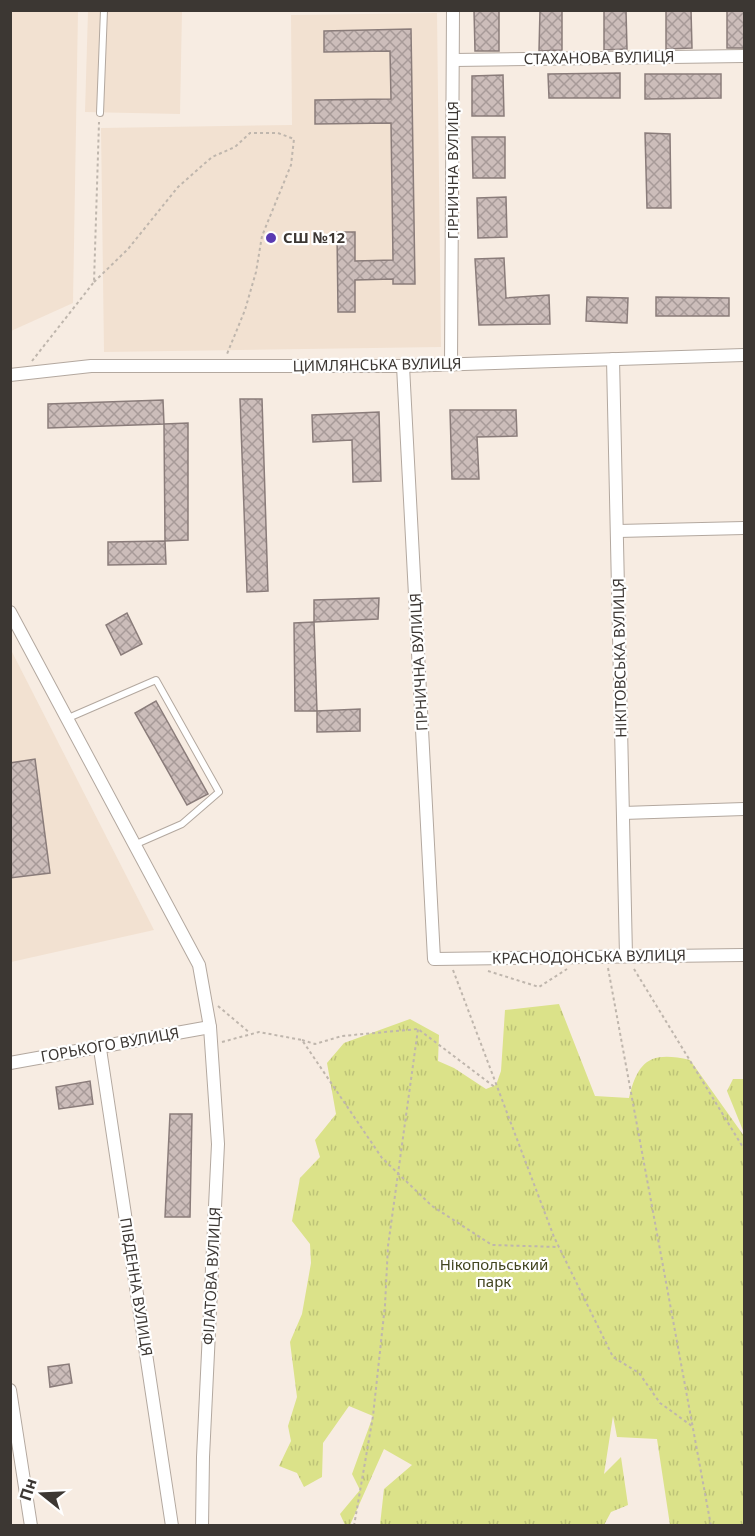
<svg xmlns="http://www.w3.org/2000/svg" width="755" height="1536" font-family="'Noto Sans',sans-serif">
  <defs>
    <pattern id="park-tufts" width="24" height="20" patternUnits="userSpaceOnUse" patternTransform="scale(1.5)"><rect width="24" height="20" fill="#dbe289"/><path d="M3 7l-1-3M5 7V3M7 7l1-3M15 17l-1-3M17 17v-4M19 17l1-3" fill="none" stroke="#bdc277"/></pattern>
    <pattern id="building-cross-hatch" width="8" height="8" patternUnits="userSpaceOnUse" patternTransform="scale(1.5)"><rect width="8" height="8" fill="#ccbdba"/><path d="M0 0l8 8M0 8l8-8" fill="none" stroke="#a79a98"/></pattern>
  </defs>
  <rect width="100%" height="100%" fill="#f7ece2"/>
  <g fill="#f2e1d1">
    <path d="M10 11H78L73 303 11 331Z"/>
    <path d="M88 11H182L180 114 85 112Z"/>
    <path d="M437 13 441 347 104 352 101 128 292 125 291 15Z"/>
    <path d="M11 650 154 930 11 962Z"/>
  </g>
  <g fill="url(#park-tufts)">
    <path d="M559 1004 595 1096 629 1098C638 1060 651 1051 690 1060L744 1136V1525H670L657 1439 617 1437 613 1416 604 1474 621 1457 628 1505 611 1512 604 1525H380L384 1489 412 1465 384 1449 350 1525H345L340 1514 360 1490 352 1474 373 1416 349 1406 323 1443 322 1477 304 1487 297 1473 279 1466 291 1441 288 1426 297 1397 290 1342 302 1314 311 1263 310 1244 292 1221 300 1178 320 1157 315 1140 336 1114 327 1063 344 1043 410 1019 439 1035 438 1061 454 1068 486 1089 496 1085 501 1071 505 1010Z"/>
    <path d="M733 1079H744V1133L727 1091Z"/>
  </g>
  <g fill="url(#building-cross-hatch)" stroke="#8a7c7a" stroke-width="1.5">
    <path d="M474 10H499V51H475Z"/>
    <path d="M540 10H562V50L539 51Z"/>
    <path d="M604 10H626L627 49 604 50Z"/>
    <path d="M666 10H691L692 48 666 49Z"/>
    <rect x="727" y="10" width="17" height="38"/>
    <path d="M411 29 415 284H393V279L355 280V312H338L337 232H355V261L393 260 391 123 315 124V100L391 99 390 51 324 52V31Z"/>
    <path d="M620 73V98H549L548 74Z"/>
    <path d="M645 74H721V98L645 99Z"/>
    <path d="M503 75 504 116H472V76Z"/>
    <path d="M645 133 670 134 671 208H647Z"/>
    <path d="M472 137H505V178H473Z"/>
    <path d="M506 197 507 237 478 238 477 198Z"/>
    <path d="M504 258 506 298 549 295 550 324 479 325 475 259Z"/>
    <path d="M587 297 628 298 627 323 586 321Z"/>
    <path d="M656 297 729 298V316H656Z"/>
    <path d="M240 399H262L268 591 247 592Z"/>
    <path d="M163 400 164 424 48 428V404Z"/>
    <path d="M450 410H516L517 436 477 437 479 479H452Z"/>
    <path d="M379 412 381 481 353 482 352 440 313 442 312 415Z"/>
    <path d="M188 423V540L165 541 164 424Z"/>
    <path d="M165 541 166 564 108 565V542Z"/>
    <path d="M379 598 378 619 314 622V600Z"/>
    <path d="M127 613 142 644 121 655 106 625Z"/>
    <path d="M314 622 317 711H295L294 623Z"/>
    <path d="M156 701 208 794 187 805 135 713Z"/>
    <path d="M360 709V731L317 732V711Z"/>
    <path d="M35 759 50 873 10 878V763Z"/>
    <path d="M90 1081 93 1104 59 1109 56 1087Z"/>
    <path d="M170 1114H192L190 1217H165Z"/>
    <path d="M69 1364 72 1383 50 1387 48 1367Z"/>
  </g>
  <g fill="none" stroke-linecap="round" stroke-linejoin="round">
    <defs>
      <g id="service">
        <path d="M100 113 104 10"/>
        <path d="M66 719 156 680 219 792 182 824 134 845"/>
      </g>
      <g id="minor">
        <path d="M454 60 744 56"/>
        <path d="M613 359 626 956"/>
        <path d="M451 365 453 10"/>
        <path d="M403 366 434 959 744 955"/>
        <path d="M10 375 91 366H403L744 355"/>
        <path d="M618 531 744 528"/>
        <path d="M10 612 199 965 210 1027 218 1144 203 1457 202 1526"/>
        <path d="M623 813 744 809"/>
        <path d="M100 1049 172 1526"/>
        <path d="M10 1063 210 1027"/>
        <path d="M10 1390 31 1526"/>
      </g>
    </defs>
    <use href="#service" stroke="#b3a89f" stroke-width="8"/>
    <use href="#minor" stroke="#b3a89f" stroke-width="14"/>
    <g stroke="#bfb6ad" stroke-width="2" stroke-dasharray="3 3" stroke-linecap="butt">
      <path d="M94 282 128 249 178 187 212 157 235 147 250 133H278L294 139 291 165 262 236 256 272 245 310 227 354"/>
      <path d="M32 361 94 282 99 122"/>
      <path d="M608 968 711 1526"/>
      <path d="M634 969 744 1149"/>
      <path d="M453 970 554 1237 613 1357 639 1373 660 1403 692 1426"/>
      <path d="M488 971 539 987 567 969"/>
      <path d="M218 1006 250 1033"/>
      <path d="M302 1040 315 1044 342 1036 418 1029 496 1088"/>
      <path d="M222 1042 259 1032 302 1040 382 1158 432 1206 492 1245 559 1247"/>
      <path d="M354 1526 373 1416 385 1305 388 1246 418 1029"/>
    </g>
    <use href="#service" stroke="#fff" stroke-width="6"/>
    <use href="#minor" stroke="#fff" stroke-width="12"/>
  </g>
  <circle fill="#5a3ab2" stroke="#fff" stroke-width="2" cx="271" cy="238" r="6"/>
  <g text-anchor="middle" stroke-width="4.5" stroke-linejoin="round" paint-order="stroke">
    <g font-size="15" fill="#3c3733" stroke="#fff">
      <text transform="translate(599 58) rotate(-1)" y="5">СТАХАНОВА ВУЛИЦЯ</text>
      <text transform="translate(453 170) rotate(-90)" y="5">ГІРНИЧНА ВУЛИЦЯ</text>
      <text transform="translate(377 365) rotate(-1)" y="5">ЦИМЛЯНСЬКА ВУЛИЦЯ</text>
      <text transform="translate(620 658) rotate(-91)" y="5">НІКІТОВСЬКА ВУЛИЦЯ</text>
      <text transform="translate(419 662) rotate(-93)" y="5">ГІРНИЧНА ВУЛИЦЯ</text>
      <text transform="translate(589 957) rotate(-1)" y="5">КРАСНОДОНСЬКА ВУЛИЦЯ</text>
      <text transform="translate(110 1045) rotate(-10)" y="5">ГОРЬКОГО ВУЛИЦЯ</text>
      <text transform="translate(212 1276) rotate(-87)" y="5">ФІЛАТОВА ВУЛИЦЯ</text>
      <text transform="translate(136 1287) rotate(81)" y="5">ПІВДЕННА ВУЛИЦЯ</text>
    </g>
    <g font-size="15" font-weight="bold" fill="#3c3733" stroke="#fff" text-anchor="start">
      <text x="283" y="243">СШ №12</text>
    </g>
    <g font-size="15" fill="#42451f" stroke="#fff">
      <text x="494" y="1270">Нікопольський<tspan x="494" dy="17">парк</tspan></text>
    </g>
  </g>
  <rect width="755" height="1536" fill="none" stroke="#3c3733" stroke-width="24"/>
  <g transform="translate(42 1494) rotate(288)" stroke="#ffffff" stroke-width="4.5" paint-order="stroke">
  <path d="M0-4.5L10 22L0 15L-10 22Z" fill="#3c3733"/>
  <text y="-9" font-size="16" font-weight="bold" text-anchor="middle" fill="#3c3733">Пн</text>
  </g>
</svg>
